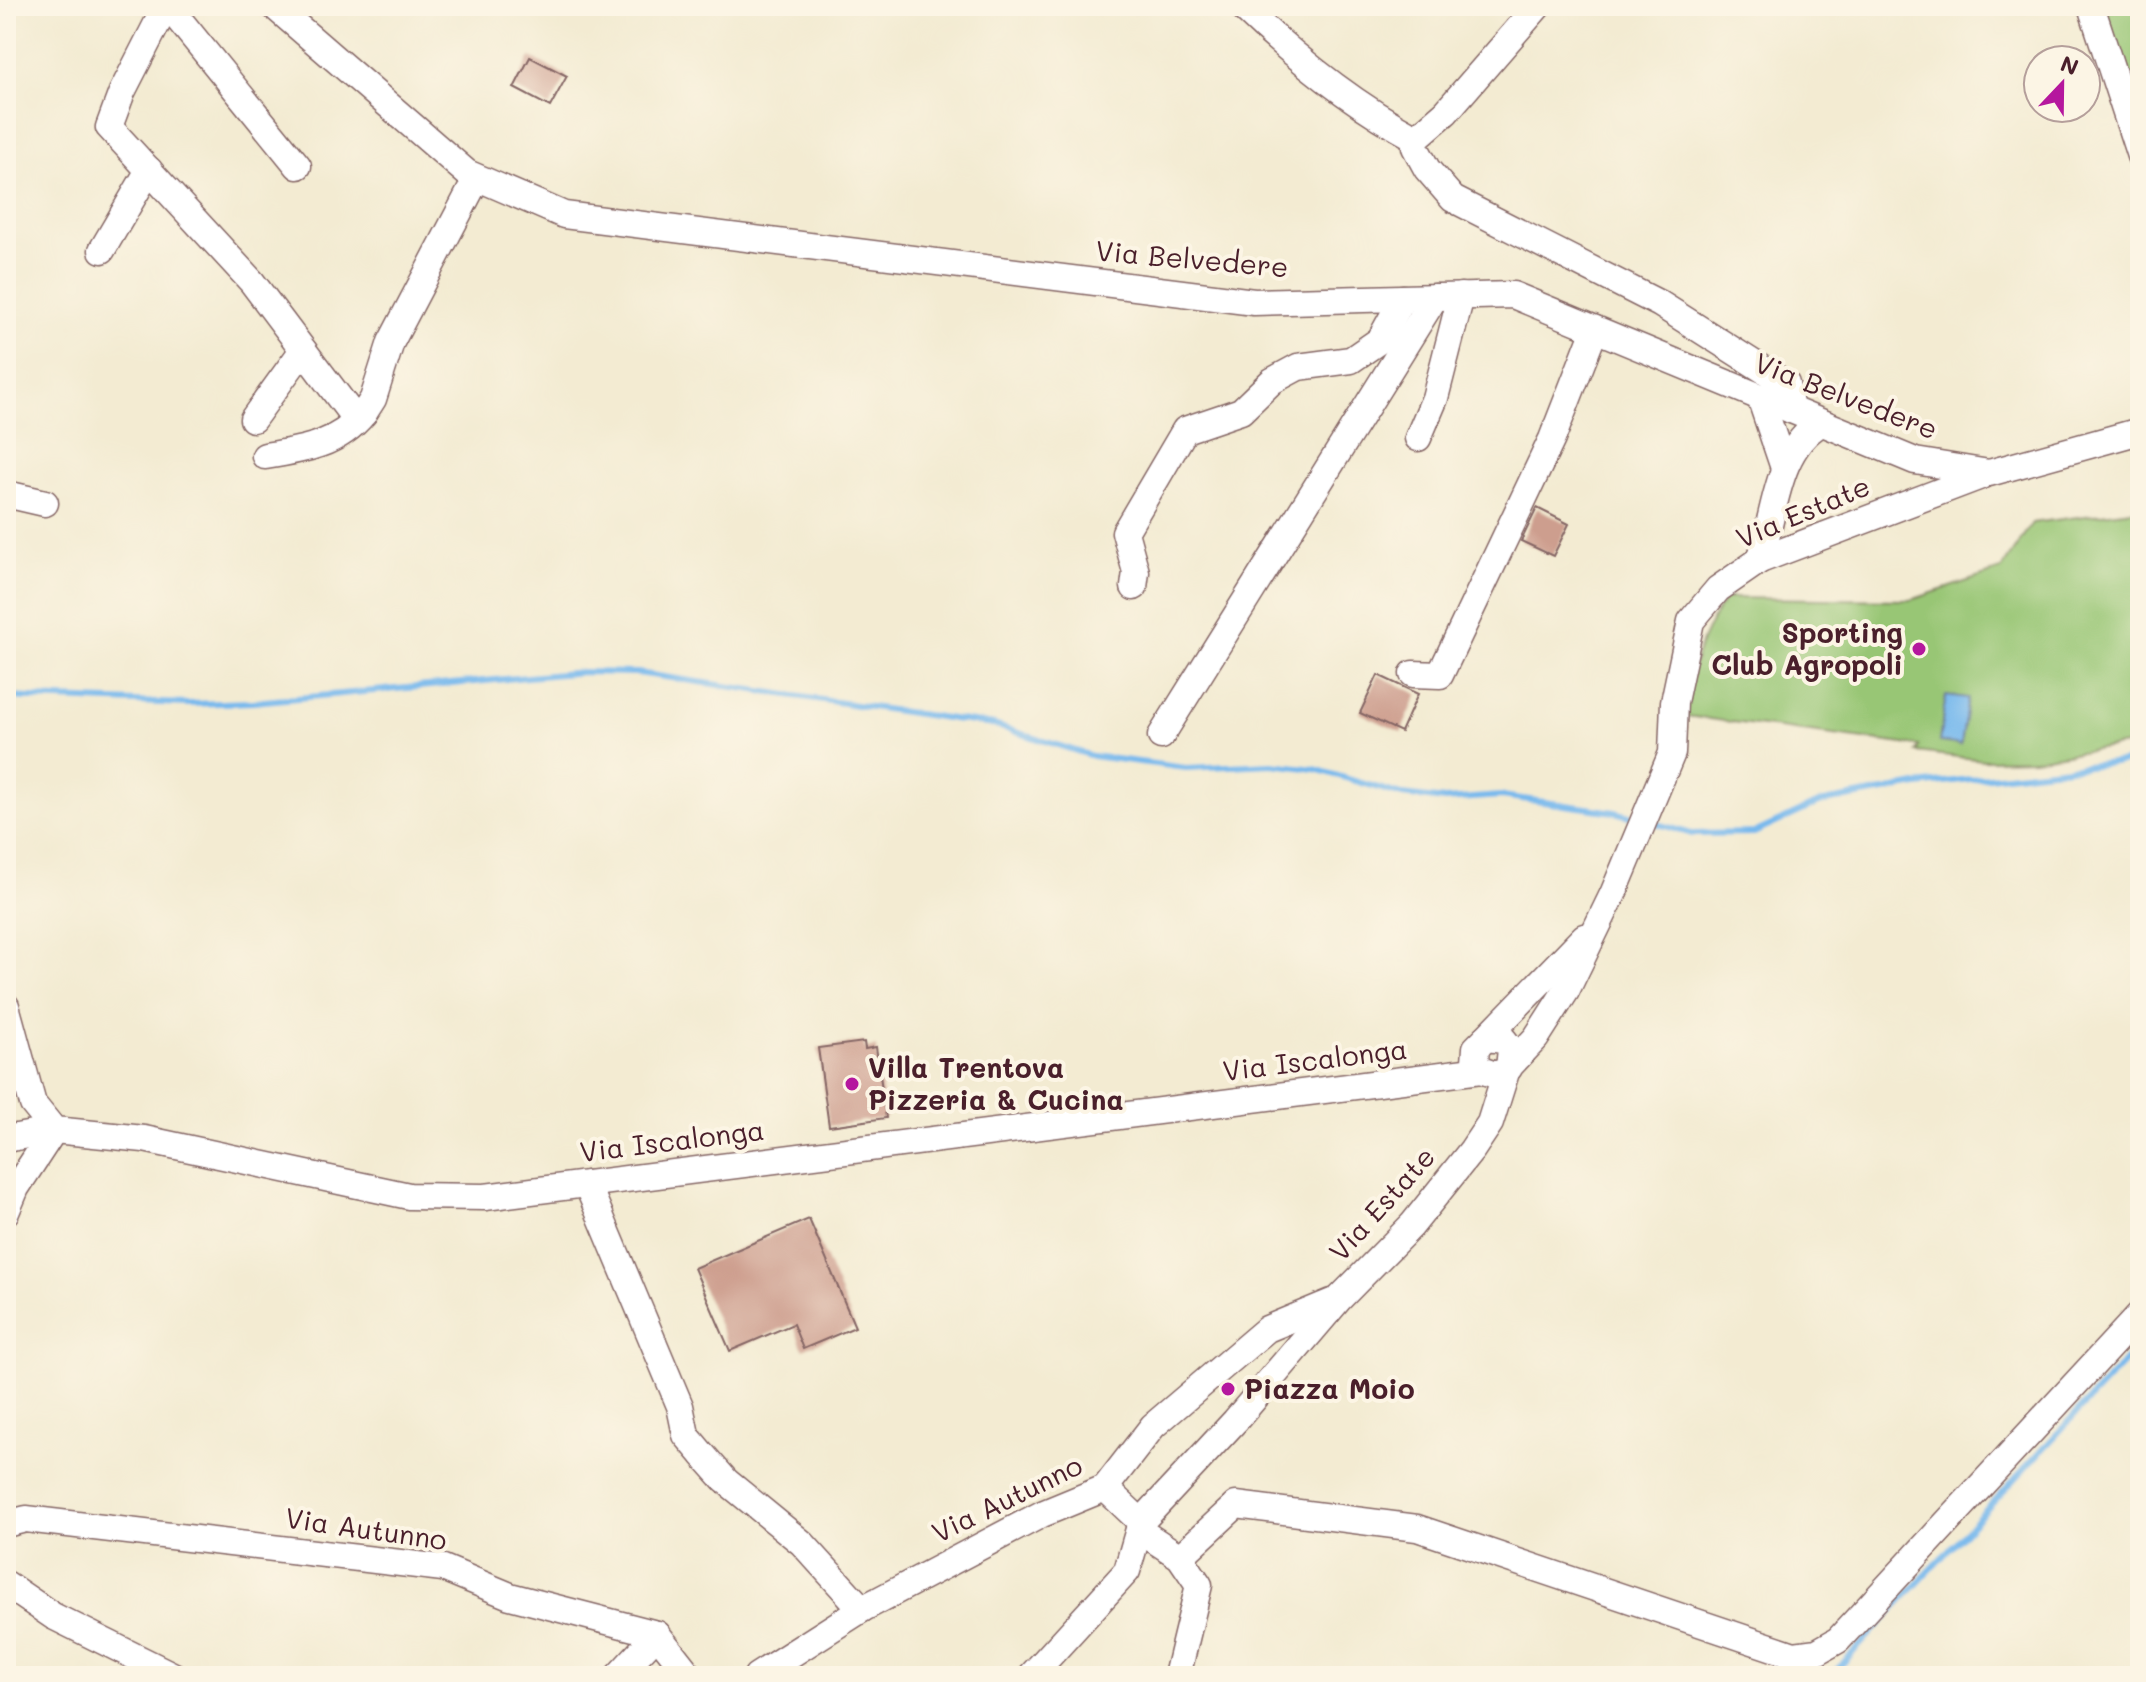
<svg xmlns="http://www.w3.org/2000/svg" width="2146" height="1682" font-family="Mali,sans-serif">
  <rect width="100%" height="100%" fill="#fcf5e5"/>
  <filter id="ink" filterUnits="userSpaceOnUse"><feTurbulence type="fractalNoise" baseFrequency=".0125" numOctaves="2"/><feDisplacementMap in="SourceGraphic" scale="16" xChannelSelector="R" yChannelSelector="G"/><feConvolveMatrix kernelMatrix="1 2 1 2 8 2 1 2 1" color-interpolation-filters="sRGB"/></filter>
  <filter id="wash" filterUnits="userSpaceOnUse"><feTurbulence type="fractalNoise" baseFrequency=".006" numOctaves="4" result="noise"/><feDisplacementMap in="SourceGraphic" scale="32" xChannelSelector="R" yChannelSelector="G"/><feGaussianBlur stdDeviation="1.8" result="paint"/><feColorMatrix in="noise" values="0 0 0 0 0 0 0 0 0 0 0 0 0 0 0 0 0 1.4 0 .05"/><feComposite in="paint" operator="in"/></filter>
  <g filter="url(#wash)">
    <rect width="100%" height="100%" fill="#f3ebd2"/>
    <g fill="#98c674" stroke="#717250" stroke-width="2">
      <path d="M2103 6H2140V114Z"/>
      <path d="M2140 509V743L2033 759 1984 760 1916 752 1919 746 1685 716C1689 672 1699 635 1726 598L1911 600 2001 570 2032 523Z"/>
    </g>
    <path fill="#78b9ed" stroke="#616c8c" stroke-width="2" d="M1946 695 1968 698 1961 745 1939 742Z"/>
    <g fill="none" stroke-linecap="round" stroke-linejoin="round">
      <g stroke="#78b9ed" stroke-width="6">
        <path d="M6 697 188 704 253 702 583 672 637 673 994 725 1092 756 1186 768 1272 764 1315 769 1402 795 1445 800 1501 796 1615 812 1637 818"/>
        <path d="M1652 822 1692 834 1754 833 1819 803 1917 785 2140 760"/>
        <path d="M1831 1676 2140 1345"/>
      </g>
    </g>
    <g id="blocks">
      <g fill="#cd9e8e">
        <path d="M530 57 567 76 550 107 514 88Z"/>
        <path d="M1537 508 1569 524 1553 556 1521 541Z"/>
        <path d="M1378 675 1418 694 1401 732 1360 713Z"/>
        <path d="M864 1042 865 1049 876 1047 886 1118 829 1126 818 1048Z"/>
        <path d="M809 1219 855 1327 803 1349 793 1324 730 1351 694 1268Z"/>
      </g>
    </g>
  </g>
  <g filter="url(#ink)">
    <use href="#blocks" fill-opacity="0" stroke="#856665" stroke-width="2"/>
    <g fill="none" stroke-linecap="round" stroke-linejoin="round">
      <defs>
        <g id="minor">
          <path d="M166 6 122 92 109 127 252 282 350 412 364 413 373 399 391 342 477 178"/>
          <path d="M168 6 298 166"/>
          <path d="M274 6 467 173 564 215 1254 302 1513 295 1915 461 1989 473 2140 431"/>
          <path d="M1241 6C1293 56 1352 104 1416 138"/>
          <path d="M1538 6 1446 112 1416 138 1415 147 1427 169 1453 199 1660 304 1786 384 1791 410"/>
          <path d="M2091 6 2140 156"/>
          <path d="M102 250 149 170"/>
          <path d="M1760 397 1784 468"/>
          <path d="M253 419 303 350"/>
          <path d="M1418 438 1435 398 1461 296"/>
          <path d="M265 456C303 450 338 445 364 413"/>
          <path d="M6 494 45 503"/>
          <path d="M1760 560C1775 514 1776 449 1821 423"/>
          <path d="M1134 587 1136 572 1125 532 1185 430 1241 411 1272 381 1298 367 1351 360 1380 340 1403 298"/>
          <path d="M1413 674 1440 675 1552 439 1595 329"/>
          <path d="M1161 736 1435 297"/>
          <path d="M6 1006 33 1104 54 1130 144 1139 409 1196 485 1197 1481 1070"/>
          <path d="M1486 1038 1584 937"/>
          <path d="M1509 1068 1511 1049 1504 1040 1486 1038 1476 1048 1475 1062 1481 1070 1495 1075 1505 1071 1536 1038 1566 991 1613 894 1672 753 1674 702 1691 621 1718 589 1760 560 1981 476"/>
          <path d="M6 1139 54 1130"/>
          <path d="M587 1184 680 1406 686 1435 702 1454 726 1481 802 1543 862 1609"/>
          <path d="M6 1212 16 1188 54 1130"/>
          <path d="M1105 1488 1141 1522"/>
          <path d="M6 1524 26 1519 443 1568 510 1596 657 1634 690 1676"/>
          <path d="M1139 1530 1180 1557 1199 1585 1177 1676"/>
          <path d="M1180 1557 1236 1505 1417 1528 1794 1655 1817 1652 1838 1640 2140 1314"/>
          <path d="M6 1584 53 1616 174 1676"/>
          <path d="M618 1676 657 1634"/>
          <path d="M757 1676 862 1609 1042 1514 1105 1488 1153 1426 1267 1329 1332 1302"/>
          <path d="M1031 1676 1127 1571 1141 1522 1235 1421 1339 1299 1412 1225 1472 1150 1490 1123 1507 1069"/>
        </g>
      </defs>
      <use href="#minor" stroke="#856665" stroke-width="29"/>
      <use href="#minor" stroke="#fff" stroke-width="26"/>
    </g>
  </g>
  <g fill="#b5179e" stroke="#fcf5e5" stroke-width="3">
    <circle cx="1919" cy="649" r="8"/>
    <circle cx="852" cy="1084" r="8"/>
    <circle cx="1228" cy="1389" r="8"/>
  </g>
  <g text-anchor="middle" stroke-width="8" stroke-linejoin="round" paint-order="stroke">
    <g font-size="28" fill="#4a1f2b" stroke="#fcf5e5">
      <text transform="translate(1192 259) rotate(5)" y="10">Via Belvedere</text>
      <text transform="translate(1846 396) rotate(21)" y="10">Via Belvedere</text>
      <text transform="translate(1803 512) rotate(-23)" y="10">Via Estate</text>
      <text transform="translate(1315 1060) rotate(-7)" y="10">Via Iscalonga</text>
      <text transform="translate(672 1141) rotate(-7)" y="10">Via Iscalonga</text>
      <text transform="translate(1382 1204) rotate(-48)" y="10">Via Estate</text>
      <text transform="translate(1007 1499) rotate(-26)" y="10">Via Autunno</text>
      <text transform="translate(366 1529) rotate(8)" y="10">Via Autunno</text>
    </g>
    <g font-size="28" font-weight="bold" fill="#4a1f2b" stroke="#fcf5e5" text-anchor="start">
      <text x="1903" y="643" text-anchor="end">Sporting<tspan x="1903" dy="32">Club Agropoli</tspan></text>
      <text x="868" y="1078">Villa Trentova<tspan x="868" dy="32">Pizzeria &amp; Cucina</tspan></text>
      <text x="1244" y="1399">Piazza Moio</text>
    </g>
  </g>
  <rect width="2146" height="1682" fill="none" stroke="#fcf5e5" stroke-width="32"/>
  <g transform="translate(2062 84) rotate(22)"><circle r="38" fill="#fcf5e5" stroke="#b59f9b" stroke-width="2"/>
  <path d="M0-6L14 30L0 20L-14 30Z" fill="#b5179e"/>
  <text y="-12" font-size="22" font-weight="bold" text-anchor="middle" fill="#4a1f2b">N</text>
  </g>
</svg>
